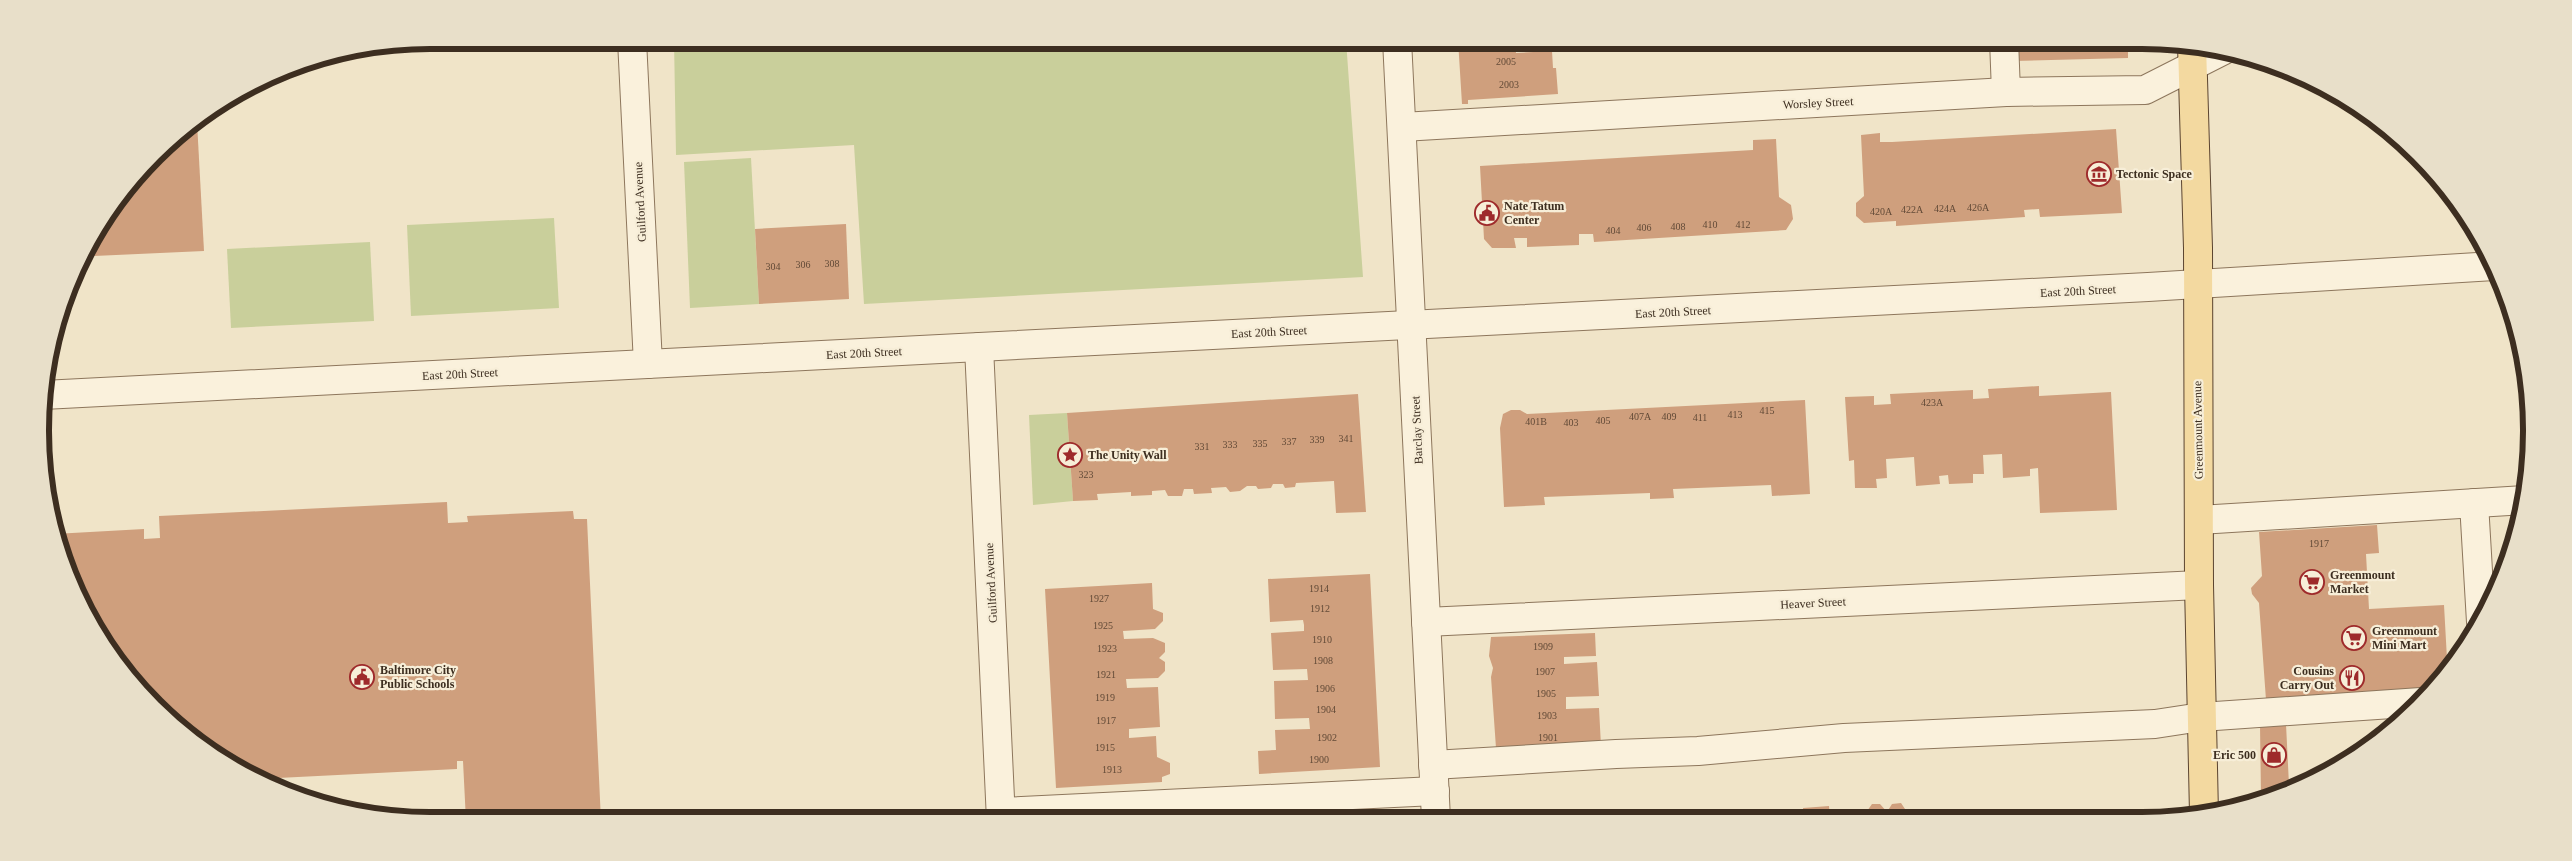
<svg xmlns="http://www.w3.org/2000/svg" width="2572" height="861" font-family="Georgia,serif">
  <rect width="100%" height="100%" fill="#f0e4c8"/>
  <g fill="#c9cf9b">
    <path d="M674 40H1346L1363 277 864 304 854 145 676 155Z"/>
    <path d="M751 158 759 304 690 308 684 162Z"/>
    <path d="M554 218 559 308 411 316 407 225Z"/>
    <path d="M370 242 374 321 231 328 227 249Z"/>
    <path d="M1067 413 1073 501 1033 505 1029 415Z"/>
  </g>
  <g fill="#cf9f7d">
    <path d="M1458 40H1534L1515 43 1516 53 1552 51 1553 68H1556L1558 94 1468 100V104H1462Z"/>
    <path d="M2014 40H2128V58L2014 61Z"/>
    <path d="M197 122 204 251 94 256 92 238 121 193 173 137Z"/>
    <path d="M2116 129 2122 213 2040 217 2039 209 2024 210 2025 217 1896 226V221L1864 223 1856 216V203L1864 196 1861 135 1880 133V142H1892Z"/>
    <path d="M1776 139 1779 197 1791 205 1793 219 1786 230 1594 242 1593 234H1579V245L1527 247V238H1514L1516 248H1492L1484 239 1480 166 1753 150V140Z"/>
    <path d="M846 224 849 299 759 304 755 229Z"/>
    <path d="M2039 386V396L2111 392 2117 510 2040 513 2038 468 2030 469V476L2003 478 2002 454 1983 455 1984 474H1973V483L1949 484 1948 475 1939 476 1940 484 1916 486 1914 457 1886 459 1887 478 1876 479 1877 488H1855L1854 460 1849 461 1845 397 1874 396V405L1891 404 1890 394 1973 390V399L1989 398 1988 389Z"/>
    <path d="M1358 394 1366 512 1336 513 1334 481 1296 483 1295 487 1285 488 1283 484H1273L1271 488 1258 489 1256 486H1247L1240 491 1230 492 1226 487 1211 488 1212 493 1194 494 1193 489H1184L1182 496H1168L1165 490 1152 491V495L1131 496V492L1097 494 1098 500 1073 501 1067 413Z"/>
    <path d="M1805 400 1810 494 1772 496 1771 485 1673 489 1674 498 1650 499V493L1544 497 1545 505 1504 507 1500 428 1503 414 1511 410H1520L1527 414Z"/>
    <path d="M447 502 448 523 468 522 467 516 573 511 574 519H587L601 821H466L463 761H457V769L258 779 213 755 154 706 106 648 54 534 144 529V539L160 538 159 516Z"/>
    <path d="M2377 525 2379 553 2366 554 2369 609 2444 605 2447 659H2454L2431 689 2266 700 2259 603 2252 594 2251 588 2262 576 2259 532Z"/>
    <path d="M1370 574 1380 767 1259 774 1258 751 1276 750 1275 730 1310 729 1309 718 1275 719 1274 681 1308 680 1307 669 1273 670 1271 633 1304 631V625L1303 620 1270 622 1268 579Z"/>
    <path d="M1152 583 1153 609 1163 613V621L1155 629 1123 631 1124 639 1153 638 1165 643V652L1159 658 1165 662V671L1158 678 1126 679 1127 688 1158 687 1160 727 1129 729V738L1156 736 1157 757 1170 763V774L1162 777V782L1056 788 1045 589Z"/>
    <path d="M1595 633 1596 656 1564 657V664L1597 662 1599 696 1566 697V709L1599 708 1601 746 1496 748 1491 677 1493 668 1489 656 1491 637Z"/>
    <path d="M2286 724 2289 785H2301L2261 797 2260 725Z"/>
    <path d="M1901 803 1907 812V818H1866L1865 814 1872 804H1880L1887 812 1892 804Z"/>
    <path d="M1829 806 1830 818H1804L1803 808Z"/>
  </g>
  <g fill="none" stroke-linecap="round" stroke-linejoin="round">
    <defs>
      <g id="minor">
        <path d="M632 40 648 364"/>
        <path d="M1397 40 1436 819"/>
        <path d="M2004 40 2006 92"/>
        <path d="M1402 127 2006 92 2145 90 2224 50"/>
        <path d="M979 347 1001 820"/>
        <path d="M43 395 2148 287 2494 266"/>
        <path d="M2474 503 2481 622"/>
        <path d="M2199 520 2525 500"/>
        <path d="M1426 622 2199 585"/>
        <path d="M1433 765 1616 754 1698 751 1844 738 2155 724 2201 717 2421 702"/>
        <path d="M1001 812 1435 791"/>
      </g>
      <path id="major" d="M2192 45 2198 248 2199 585 2204 814"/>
    </defs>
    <use href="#minor" stroke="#8d765c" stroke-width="30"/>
    <use href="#major" stroke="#5b4430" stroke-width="30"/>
    <use href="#minor" stroke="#faf1dc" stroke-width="28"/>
    <use href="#major" stroke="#f3d9a0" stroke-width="28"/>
  </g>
  <defs>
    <symbol id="museum-ring" viewBox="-11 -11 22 22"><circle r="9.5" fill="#f7eed8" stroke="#9e2a2b" stroke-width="1.5"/><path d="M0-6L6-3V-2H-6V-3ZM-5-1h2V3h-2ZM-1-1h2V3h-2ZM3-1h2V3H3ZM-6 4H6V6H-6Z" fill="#9e2a2b"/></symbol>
    <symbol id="civic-ring" viewBox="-11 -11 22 22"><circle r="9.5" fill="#f7eed8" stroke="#9e2a2b" stroke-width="1.5"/><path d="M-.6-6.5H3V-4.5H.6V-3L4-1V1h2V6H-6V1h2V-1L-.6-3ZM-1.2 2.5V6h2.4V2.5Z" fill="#9e2a2b"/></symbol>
    <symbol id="sight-ring" viewBox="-11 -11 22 22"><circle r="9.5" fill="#f7eed8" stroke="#9e2a2b" stroke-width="1.5"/><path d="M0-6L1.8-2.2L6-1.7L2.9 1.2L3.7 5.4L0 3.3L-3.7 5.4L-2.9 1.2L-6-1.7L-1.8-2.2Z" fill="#9e2a2b"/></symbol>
    <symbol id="supermarket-ring" viewBox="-11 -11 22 22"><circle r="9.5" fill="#f7eed8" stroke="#9e2a2b" stroke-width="1.5"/><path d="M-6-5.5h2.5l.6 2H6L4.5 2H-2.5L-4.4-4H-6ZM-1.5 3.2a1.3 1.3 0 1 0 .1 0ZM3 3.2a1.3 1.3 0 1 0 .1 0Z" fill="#9e2a2b"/></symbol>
    <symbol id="restaurant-ring" viewBox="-11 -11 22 22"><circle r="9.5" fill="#f7eed8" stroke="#9e2a2b" stroke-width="1.5"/><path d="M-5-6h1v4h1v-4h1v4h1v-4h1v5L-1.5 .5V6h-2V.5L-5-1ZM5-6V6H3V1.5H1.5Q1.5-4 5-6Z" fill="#9e2a2b"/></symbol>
    <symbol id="shop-ring" viewBox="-11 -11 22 22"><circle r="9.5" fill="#f7eed8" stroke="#9e2a2b" stroke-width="1.5"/><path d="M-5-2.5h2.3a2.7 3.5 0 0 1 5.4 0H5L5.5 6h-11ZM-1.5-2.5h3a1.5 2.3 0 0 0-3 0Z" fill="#9e2a2b"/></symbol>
  </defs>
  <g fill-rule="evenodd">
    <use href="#museum-ring" x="2085" y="160" width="28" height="28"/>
    <use href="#civic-ring" x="1473" y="199" width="28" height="28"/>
    <use href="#sight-ring" x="1056" y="441" width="28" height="28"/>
    <use href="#supermarket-ring" x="2298" y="568" width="28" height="28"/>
    <use href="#supermarket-ring" x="2340" y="624" width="28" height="28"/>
    <use href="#civic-ring" x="348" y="663" width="28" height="28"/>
    <use href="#restaurant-ring" x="2338" y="664" width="28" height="28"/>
    <use href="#shop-ring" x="2260" y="741" width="28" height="28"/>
  </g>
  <g text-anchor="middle" stroke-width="4.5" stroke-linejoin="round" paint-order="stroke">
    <g font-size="10" fill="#624a37">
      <text x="1506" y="65">2005</text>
      <text x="1509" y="88">2003</text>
      <text x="1978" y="211">426A</text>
      <text x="1945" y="212">424A</text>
      <text x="1912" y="213">422A</text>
      <text x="1881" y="215">420A</text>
      <text x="1710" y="228">410</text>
      <text x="1743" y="228">412</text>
      <text x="1678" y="230">408</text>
      <text x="1644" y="231">406</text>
      <text x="1613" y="234">404</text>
      <text x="832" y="267">308</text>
      <text x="803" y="268">306</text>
      <text x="773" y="270">304</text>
      <text x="1932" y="406">423A</text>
      <text x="1767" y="414">415</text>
      <text x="1735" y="418">413</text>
      <text x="1640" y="420">407A</text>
      <text x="1669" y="420">409</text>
      <text x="1700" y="421">411</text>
      <text x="1603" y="424">405</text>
      <text x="1536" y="425">401B</text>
      <text x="1571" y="426">403</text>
      <text x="1346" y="442">341</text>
      <text x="1317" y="443">339</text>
      <text x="1289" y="445">337</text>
      <text x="1260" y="447">335</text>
      <text x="1230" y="448">333</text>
      <text x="1202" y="450">331</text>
      <text x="1086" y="478">323</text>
      <text x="2319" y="547">1917</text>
      <text x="1319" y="592">1914</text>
      <text x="1099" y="602">1927</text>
      <text x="1320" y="612">1912</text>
      <text x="1103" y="629">1925</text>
      <text x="1322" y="643">1910</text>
      <text x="1543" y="650">1909</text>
      <text x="1107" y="652">1923</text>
      <text x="1323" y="664">1908</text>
      <text x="1545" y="675">1907</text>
      <text x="1106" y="678">1921</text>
      <text x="1325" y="692">1906</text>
      <text x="1546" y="697">1905</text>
      <text x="1105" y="701">1919</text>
      <text x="1326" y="713">1904</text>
      <text x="1547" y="719">1903</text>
      <text x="1106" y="724">1917</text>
      <text x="1327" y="741">1902</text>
      <text x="1548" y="741">1901</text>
      <text x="1105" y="751">1915</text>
      <text x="1319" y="763">1900</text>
      <text x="1112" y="773">1913</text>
    </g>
    <g font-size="12" fill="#3d2e20" stroke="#f7eed8">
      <text transform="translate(1818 103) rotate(-3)" y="4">Worsley Street</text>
      <text transform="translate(640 202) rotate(-93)" y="4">Guilford Avenue</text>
      <text transform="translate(2078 291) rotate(-3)" y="4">East 20th Street</text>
      <text transform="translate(1673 312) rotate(-3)" y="4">East 20th Street</text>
      <text transform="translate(1269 332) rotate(-3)" y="4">East 20th Street</text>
      <text transform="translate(864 353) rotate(-3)" y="4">East 20th Street</text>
      <text transform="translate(460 374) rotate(-3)" y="4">East 20th Street</text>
      <text transform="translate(1417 430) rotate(-93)" y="4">Barclay Street</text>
      <text transform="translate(2198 430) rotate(-91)" y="4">Greenmount Avenue</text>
      <text transform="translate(991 583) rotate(-93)" y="4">Guilford Avenue</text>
      <text transform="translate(1813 603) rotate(-3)" y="4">Heaver Street</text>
    </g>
    <g font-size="12" font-weight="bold" fill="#3d2e20" stroke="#f7eed8" text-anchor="start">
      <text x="2116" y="178">Tectonic Space</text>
      <text x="1504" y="210">Nate Tatum<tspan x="1504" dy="14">Center</tspan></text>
      <text x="1088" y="459">The Unity Wall</text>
      <text x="2330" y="579">Greenmount<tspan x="2330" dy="14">Market</tspan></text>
      <text x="2372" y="635">Greenmount<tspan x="2372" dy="14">Mini Mart</tspan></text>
      <text x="380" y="674">Baltimore City<tspan x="380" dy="14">Public Schools</tspan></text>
      <text x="2334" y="675" text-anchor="end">Cousins<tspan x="2334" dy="14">Carry Out</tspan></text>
      <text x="2256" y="759" text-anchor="end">Eric 500</text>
    </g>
  </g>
  <path d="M0 0H2572V861H0ZM430 49H2142A381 381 0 0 1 2523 430V431A381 381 0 0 1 2142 812H430A381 381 0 0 1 49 431V430A381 381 0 0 1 430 49Z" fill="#e8dfc9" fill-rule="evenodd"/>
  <path fill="none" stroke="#3d2e20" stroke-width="6" d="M430 49H2142A381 381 0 0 1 2523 430V431A381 381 0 0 1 2142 812H430A381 381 0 0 1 49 431V430A381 381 0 0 1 430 49Z"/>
</svg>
